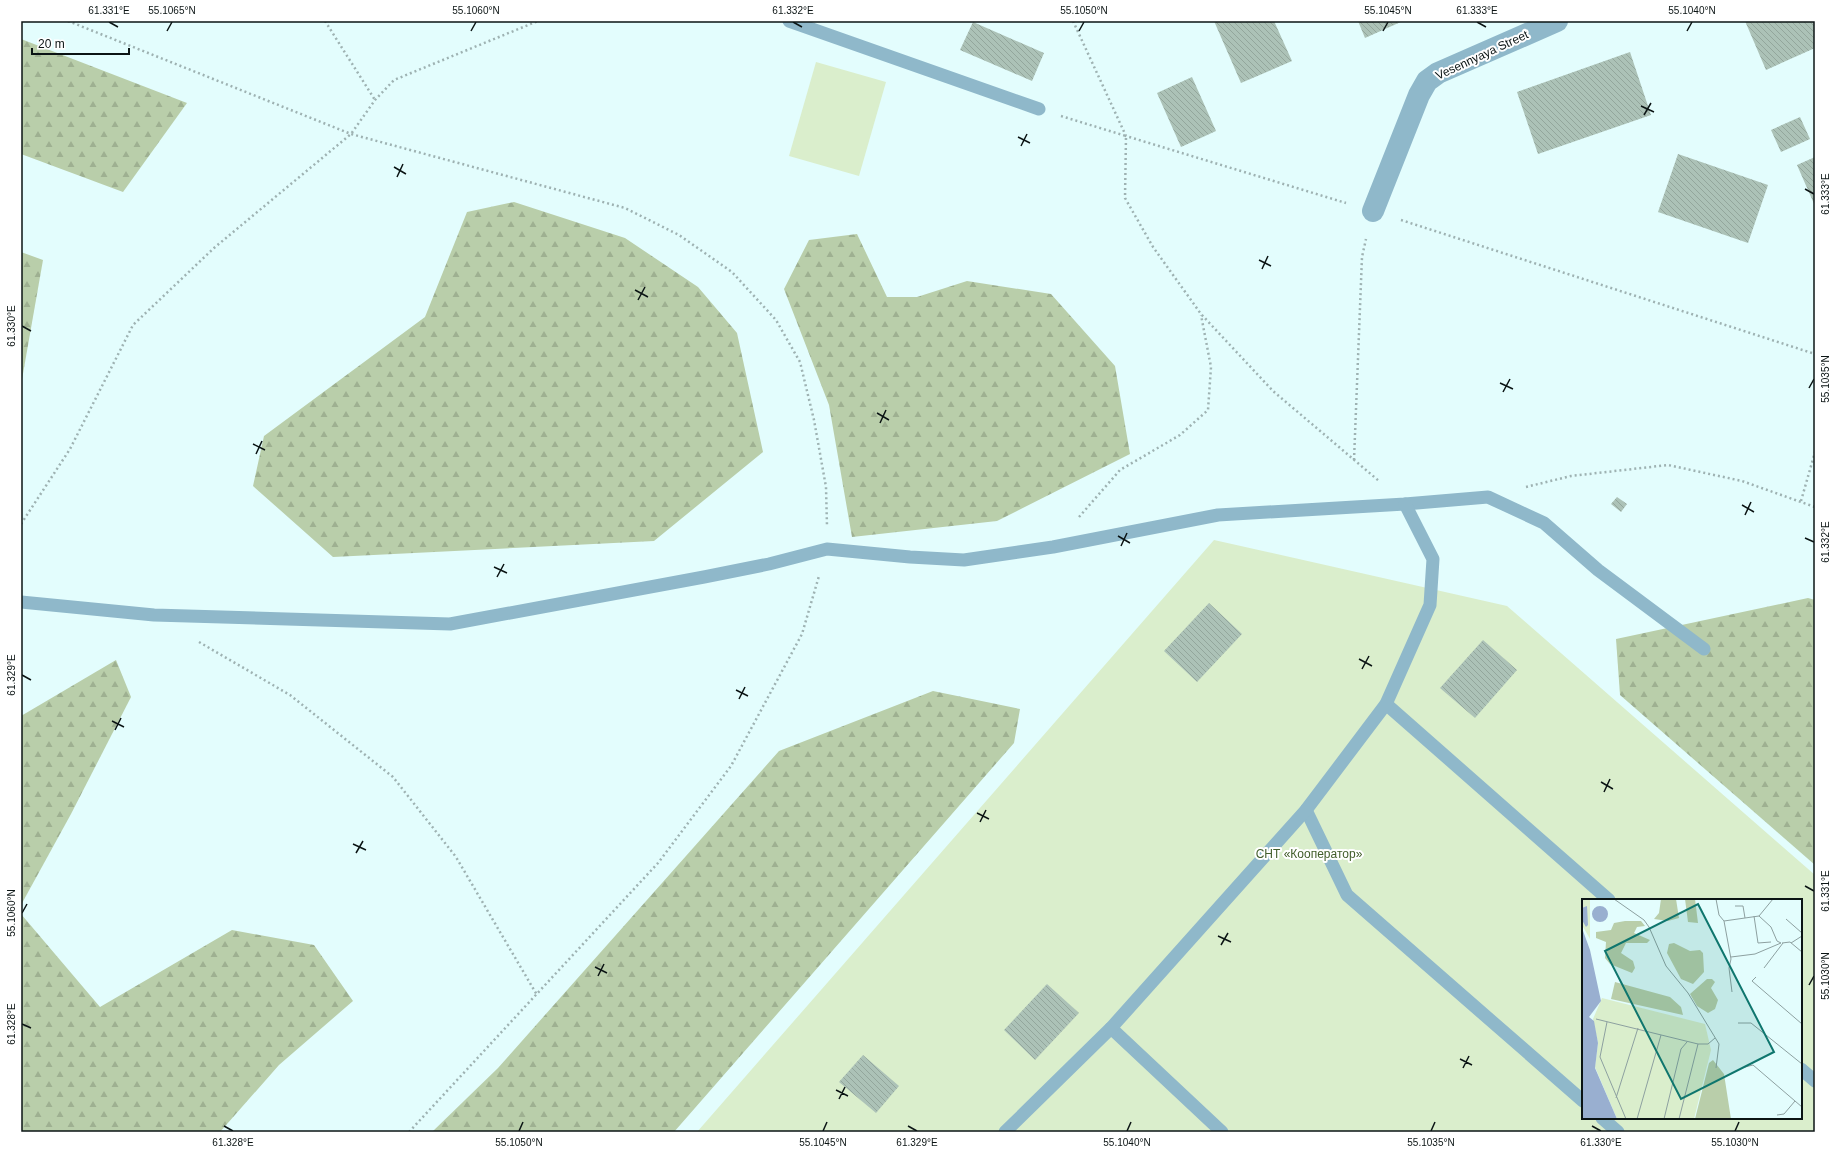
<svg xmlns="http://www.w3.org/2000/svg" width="1836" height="1153" font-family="Helvetica,sans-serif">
  <defs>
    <pattern id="forest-firs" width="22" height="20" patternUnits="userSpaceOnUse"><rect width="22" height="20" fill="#b9ceaa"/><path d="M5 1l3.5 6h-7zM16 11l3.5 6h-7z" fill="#9eb091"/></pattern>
    <pattern id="building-back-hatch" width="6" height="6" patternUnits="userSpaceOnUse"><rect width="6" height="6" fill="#acc2b7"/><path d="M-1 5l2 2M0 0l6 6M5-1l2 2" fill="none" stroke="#93a69c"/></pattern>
  </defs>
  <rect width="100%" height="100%" fill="#e3fdfd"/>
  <g fill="#daeecc" fill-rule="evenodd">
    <path d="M816 62 886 82 859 176 789 156Z"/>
    <path d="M1214 540 1507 606 1815 875V1132H697ZM1583 900H1801V1118H1583Z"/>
  </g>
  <g fill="url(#forest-firs)">
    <path d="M21 39 187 103 123 192 21 154Z"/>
    <path d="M514 202 625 238 698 287 737 333 763 452 654 541 333 557 253 486 264 436 425 317 467 212Z"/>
    <path d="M857 234 887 297H917L967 281 1051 294 1115 366 1130 454 997 521 852 537 829 405 784 289 809 240Z"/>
    <path d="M21 252 43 260 21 385Z"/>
    <path d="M1808 598 1815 600V865L1620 695 1616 639Z"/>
    <path d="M116 660 131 697 71 814 21 905V716Z"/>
    <path d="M933 691 1020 709 1014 743 674 1132H432L498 1068 779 751Z"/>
    <path d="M21 914 100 1007 232 930 314 945 353 1001 279 1065 220 1132H21Z"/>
  </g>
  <g fill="url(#building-back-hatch)">
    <path d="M1214 21H1274L1292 61 1241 83Z"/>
    <path d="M1358 21H1403L1365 38Z"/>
    <path d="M1745 21H1815V48L1766 70Z"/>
    <path d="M973 22 1044 53 1032 81 960 50Z"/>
    <path d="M1630 52 1651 115 1538 154 1517 92Z"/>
    <path d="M1192 77 1216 131 1181 147 1157 93Z"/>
    <path d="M1800 117 1810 139 1781 152 1771 130Z"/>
    <path d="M1678 154 1768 185 1748 243 1658 212Z"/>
    <path d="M1815 157V206L1797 165Z"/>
    <path d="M1617 497 1627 504 1621 512 1611 504Z"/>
    <path d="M1209 603 1242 634 1197 682 1164 651Z"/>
    <path d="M1483 640 1517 670 1475 718 1440 688Z"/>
    <path d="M1047 984 1079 1013 1035 1060 1004 1030Z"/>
    <path d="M863 1055 899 1086 876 1113 839 1082Z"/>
  </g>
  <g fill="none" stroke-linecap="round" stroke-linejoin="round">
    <g stroke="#9eb2b2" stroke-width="2.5" stroke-dasharray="2 3" stroke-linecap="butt">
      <path d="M68 21 351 134 625 208 679 235 732 272 776 320 800 362 814 420 826 487 827 526"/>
      <path d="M325 21 375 100"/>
      <path d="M1073 21 1126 136 1346 203"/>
      <path d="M1061 116 1126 136 1125 198 1153 247 1201 314 1273 391 1379 481"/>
      <path d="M1401 220 1815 354"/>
      <path d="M1354 460 1362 257 1366 239"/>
      <path d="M1526 487 1571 476 1668 465 1742 481 1815 507"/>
      <path d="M1801 501 1815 452"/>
      <path d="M1079 517 1120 470 1180 435 1208 410 1211 367 1201 315"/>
      <path d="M21 524 70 449 133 325 214 248 351 134 375 100 394 80 538 21"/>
      <path d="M199 642 290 695 393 777 456 857 537 995"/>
      <path d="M409 1132 658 863 731 766 802 634 819 576"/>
    </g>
    <g stroke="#8fb8ca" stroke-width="13">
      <path d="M789 21 1039 109"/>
      <path d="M21 602 154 615 450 624 704 577 769 564 827 549 910 557 964 560 1053 547 1218 515 1405 504 1488 497 1544 523 1598 570 1704 649"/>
      <path d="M1386 704 1609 900"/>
      <path d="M1306 810 1347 895 1583 1101"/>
      <path d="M1111 1028 1222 1132"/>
      <path d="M1801 1069 1815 1081"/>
      <path d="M1602 1118 1618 1132"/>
      <path d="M1005 1132 1111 1028 1306 810 1386 704 1430 605 1433 559 1405 504"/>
    </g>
    <path stroke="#8fb8ca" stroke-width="22" d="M1373 211 1419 95 1427 81 1438 73 1557 21"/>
  </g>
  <path fill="none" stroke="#0b1414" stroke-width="1.5" d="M109 22 118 27M793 22 802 27M1477 22 1486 27M167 31 172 22M471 31 476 22M1079 31 1084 22M1383 31 1388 22M1687 31 1692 22M1641 106 1654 112M1644 115 1651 103M1018 137 1030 143M1021 146 1027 134M394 167 406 174M397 177 403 164M1805 189 1814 194M1259 260 1271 266M1262 269 1268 256M635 290 648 297M638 300 645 287M22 326 31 331M1500 383 1513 389M1809 388 1814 379M1503 392 1510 379M877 413 889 420M880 423 886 410M253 444 265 450M256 454 262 441M1742 505 1754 512M1745 515 1751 502M1118 536 1130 543M1805 538 1814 542M1121 546 1127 533M494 567 507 573M497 577 504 564M1359 659 1372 666M1362 669 1369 656M22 675 31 680M736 690 748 696M739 699 745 687M112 721 124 727M115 730 121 718M1601 782 1613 789M1604 792 1610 779M977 813 989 819M980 822 986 810M353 844 366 850M356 853 363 841M1805 886 1814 891M22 913 27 904M1218 936 1231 942M1221 945 1228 933M595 967 607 973M598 976 604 964M1809 985 1814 976M22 1024 31 1028M1460 1059 1472 1065M1463 1068 1469 1056M836 1090 848 1096M839 1099 845 1087M224 1126 233 1131M908 1126 917 1131M1592 1126 1601 1131M519 1131 523 1122M823 1131 827 1122M1127 1131 1131 1122M1431 1131 1435 1122M1735 1131 1739 1122"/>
  <g text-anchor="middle" stroke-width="4" stroke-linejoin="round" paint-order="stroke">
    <g font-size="12" fill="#0b1414" stroke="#fff">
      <text transform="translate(1482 55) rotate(-25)" y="4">Vesennyaya Street</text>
    </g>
    <g font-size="12" fill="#425e2b" stroke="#fff">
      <text x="1309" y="858">СНТ «Кооператор»</text>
    </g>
  </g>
  <g transform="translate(1582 899)">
    <rect width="220" height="220" fill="#e3fdfd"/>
    <path d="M20 99 123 125 129 151 112 220H35L13 168 16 144 11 120Z" fill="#daeecc"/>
    <path d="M79 0H94L97 19 86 22 72 20 77 14ZM103 0H113L116 24 106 23ZM43 22H59L63 27 55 28 52 34 68 41 65 44H44L39 54 51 62 53 69 50 74 28 65 23 59 24 43 14 39V33L29 31 32 24ZM92 44 108 52 118 51 121 54 122 73 111 85 99 80 85 54 87 45ZM125 80H130L133 83 129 89 136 101 133 110 126 114 115 107 108 95ZM33 83 88 98 99 108 101 116 29 100ZM131 161 142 175 149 220H113L127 164Z" fill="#b9ceaa"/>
    <path d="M0 0H8V40L0 26Z" fill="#daeecc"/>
    <path d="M5 7 6 26 4 28 0 21V9ZM10 15a8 8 0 1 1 16 0a8 8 0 1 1-16 0ZM0 29 8 51 19 102 7 118 12 122 16 144 13 169 35 220H0Z" fill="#99afd0"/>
    <path fill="none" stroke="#8da0a0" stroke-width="1" d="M32 0 62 21 67 28 84 67 106 94 137 145 134 169M134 0 137 16 142 22M153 7H161L163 19M172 17 176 44 189 43M204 20 220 34M142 22 149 60 147 69 150 93M142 22 177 17 191 0M200 44 208 43 220 53M209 44 220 37M149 58 173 55 199 44 195 42 189 28 177 17M182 69 201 44M174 78 170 82 220 125M14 120 116 145H126L133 139M25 123 18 158 44 220M156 124H169L220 165M163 168 171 166 220 208M34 199 56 129M195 216 202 215 213 202M55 220 79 136M82 220 99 150 105 143M97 220 116 145"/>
    <path fill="#0f766e" fill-opacity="0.15" stroke="#0f766e" stroke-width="2" d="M116 5 192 153 99 200 23 52Z"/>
    <rect width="220" height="220" fill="none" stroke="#0b1414" stroke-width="2"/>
  </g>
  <rect width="1836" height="1153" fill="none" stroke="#ffffff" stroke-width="44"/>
  <path d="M32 48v6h97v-6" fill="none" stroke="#0b1414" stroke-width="2"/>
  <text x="38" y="48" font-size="12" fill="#0b1414" stroke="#ffffff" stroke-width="3" paint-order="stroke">20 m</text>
  <rect x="22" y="22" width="1792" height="1109" fill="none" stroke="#0b1414" stroke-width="1.5"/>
  <g font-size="10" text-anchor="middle" fill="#0b1414">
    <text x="109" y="14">61.331°E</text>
    <text x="172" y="14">55.1065°N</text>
    <text x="476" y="14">55.1060°N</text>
    <text x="793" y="14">61.332°E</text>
    <text x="1084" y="14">55.1050°N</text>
    <text x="1388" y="14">55.1045°N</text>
    <text x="1477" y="14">61.333°E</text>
    <text x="1692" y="14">55.1040°N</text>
    <text transform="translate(1825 194) rotate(-90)" y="4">61.333°E</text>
    <text transform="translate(11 326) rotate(-90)" y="4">61.330°E</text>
    <text transform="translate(1825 379) rotate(-90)" y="4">55.1035°N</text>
    <text transform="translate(1825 542) rotate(-90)" y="4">61.332°E</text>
    <text transform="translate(11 675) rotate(-90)" y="4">61.329°E</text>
    <text transform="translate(1825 891) rotate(-90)" y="4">61.331°E</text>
    <text transform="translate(11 913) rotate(-90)" y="4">55.1060°N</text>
    <text transform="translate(1825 976) rotate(-90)" y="4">55.1030°N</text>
    <text transform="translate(11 1024) rotate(-90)" y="4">61.328°E</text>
    <text x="233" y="1146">61.328°E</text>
    <text x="519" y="1146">55.1050°N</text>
    <text x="823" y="1146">55.1045°N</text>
    <text x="917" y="1146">61.329°E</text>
    <text x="1127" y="1146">55.1040°N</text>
    <text x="1431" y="1146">55.1035°N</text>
    <text x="1601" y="1146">61.330°E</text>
    <text x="1735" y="1146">55.1030°N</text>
  </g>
</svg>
